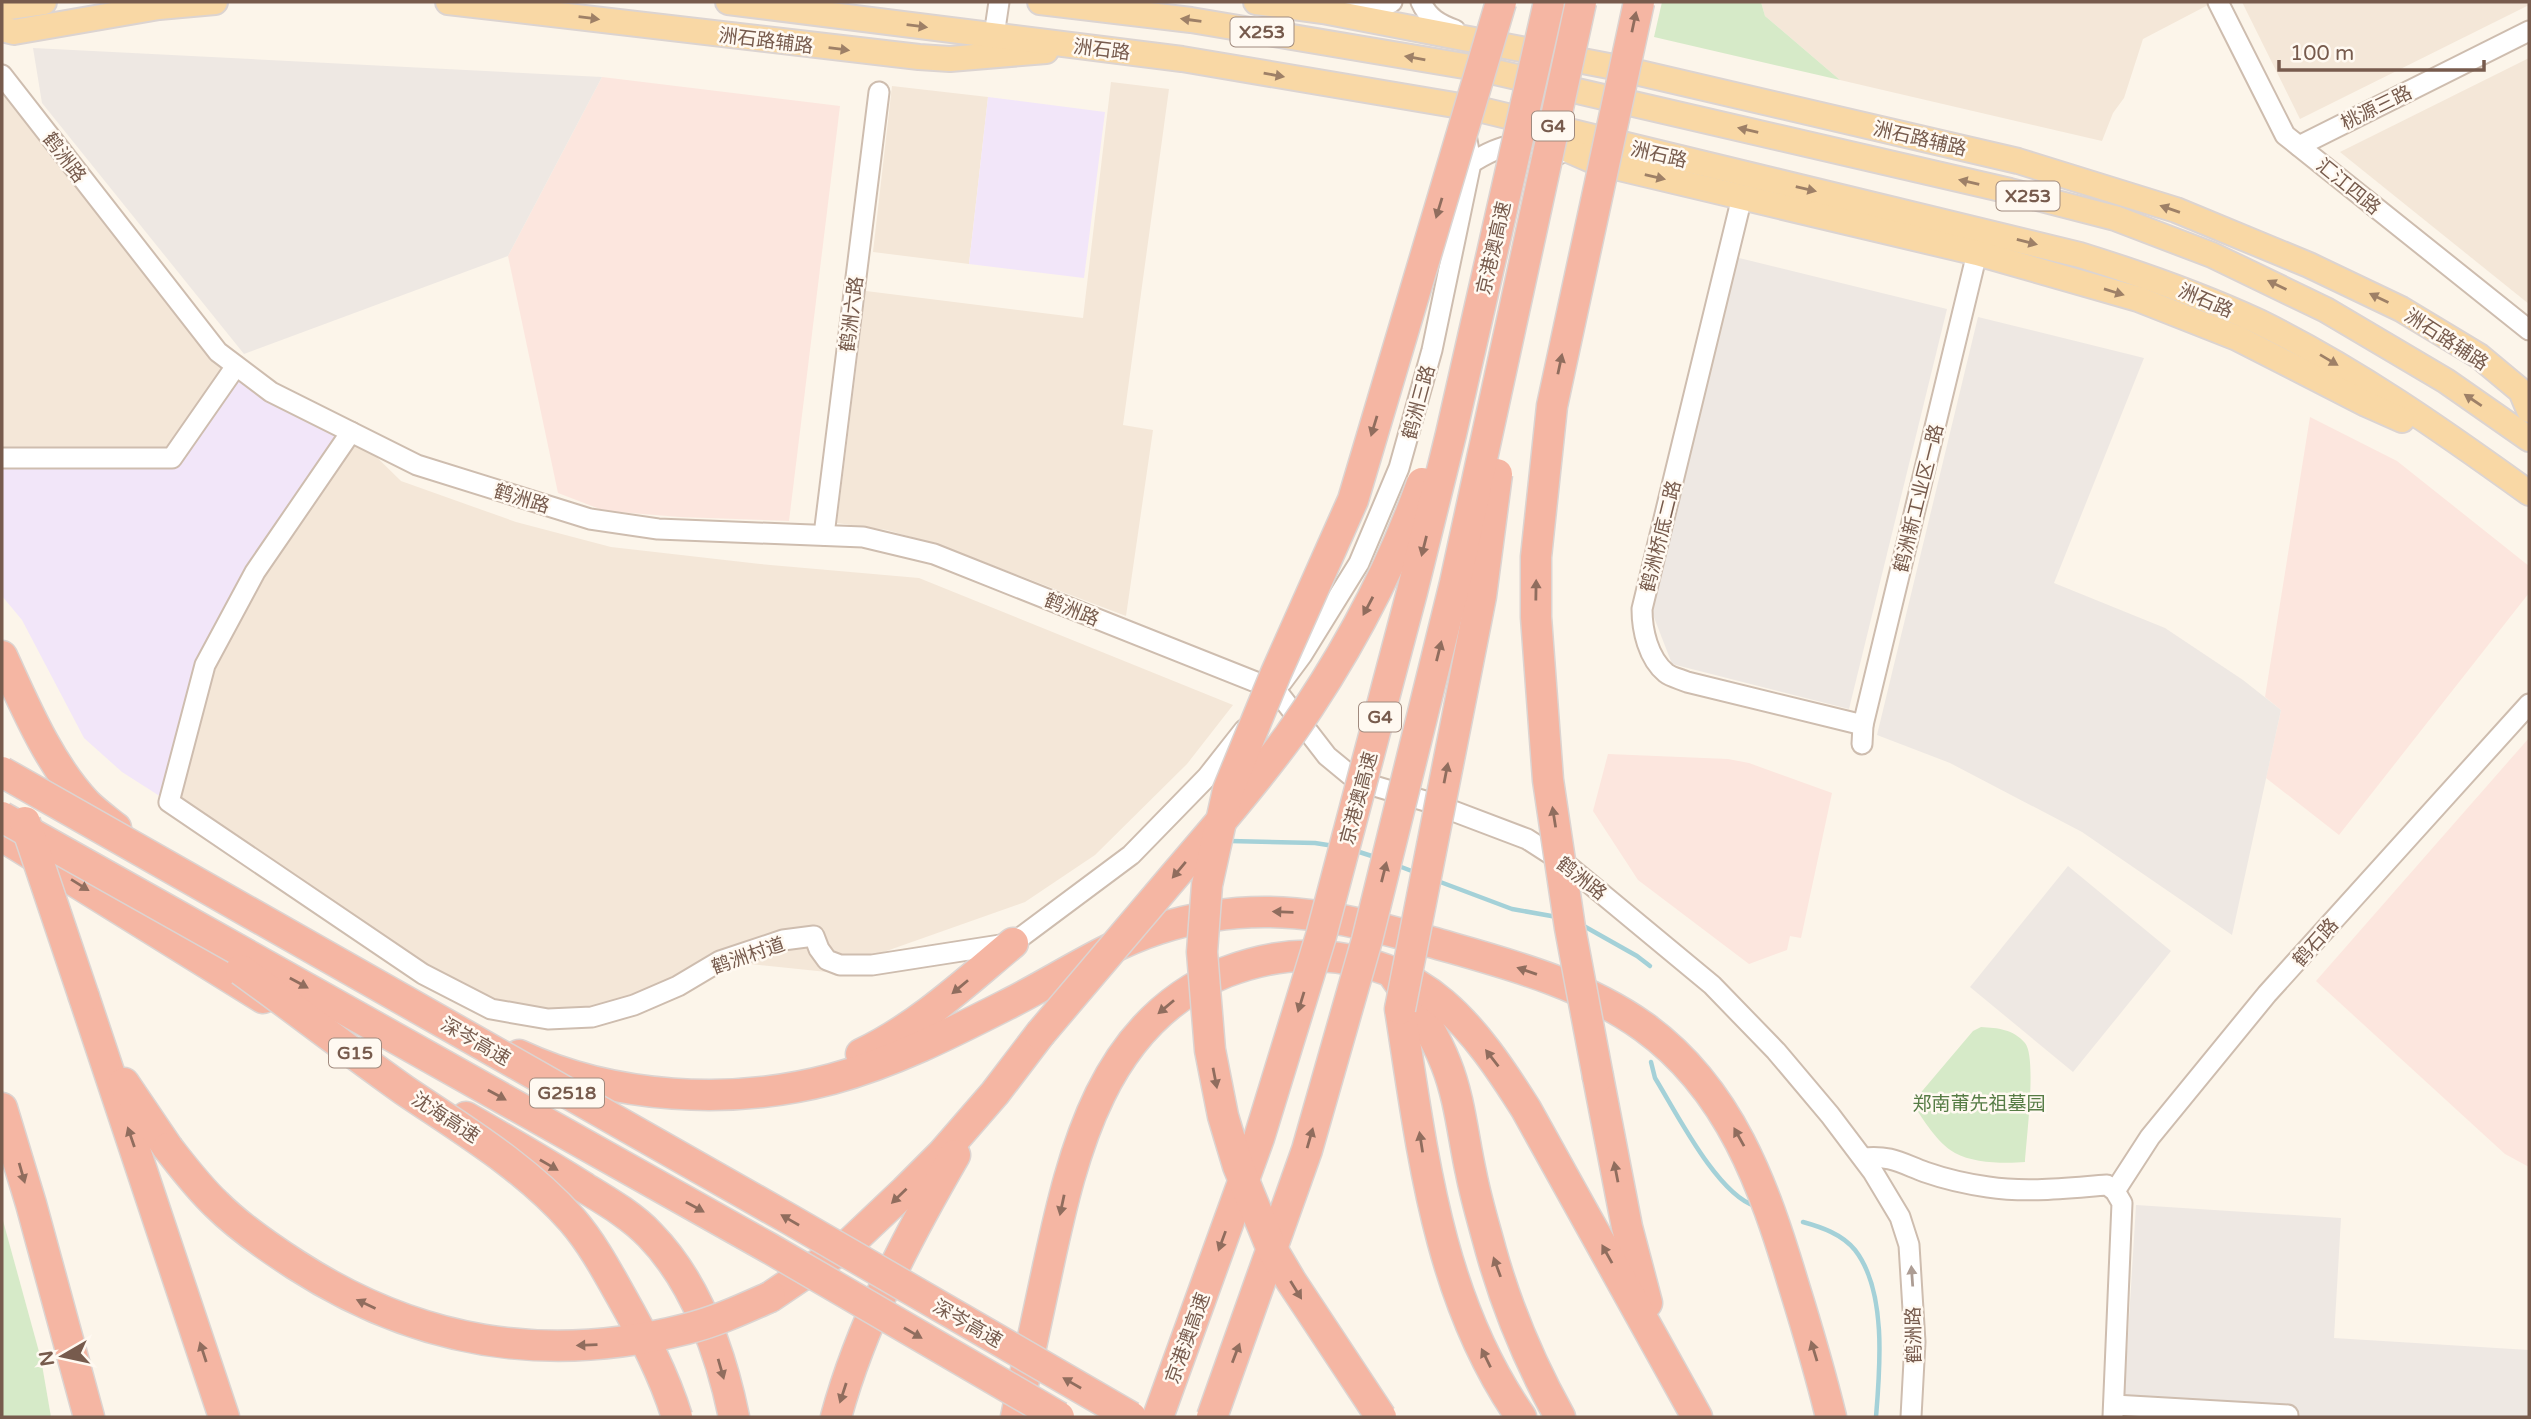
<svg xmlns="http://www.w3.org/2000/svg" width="2531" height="1419" font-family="'Varela Round','Noto Sans SC',sans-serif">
  <rect width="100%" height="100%" fill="#fcf5ea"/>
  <g fill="#f4e7d8">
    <path d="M1761 2H2207L2208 5 2143 39 2124 98 2113 113 2102 141 1840 80 1765 16Z"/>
    <path d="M2242 2H2529V5L2300 119Z"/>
    <path d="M2529 58V304L2340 152Z"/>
    <path d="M2 77 236 366 172 458H2Z"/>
    <path d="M1111 82 1169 89 1123 425 1153 430 1126 616 942 546 887 530 837 523 866 291 1083 318Z"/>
    <path d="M892 86 988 97 969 264 873 252Z"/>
    <path d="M351 432 401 481 516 522 611 547 760 564 919 578 1233 705 1187 764 1095 855 1025 902 827 972 720 961 592 1017 491 1009 169 802 205 665Z"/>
  </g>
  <g fill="#fce6de">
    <path d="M602 77 840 106 789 521 680 517 605 511 558 493 508 256Z"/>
    <path d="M2310 417 2397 461 2529 566V593L2339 835 2266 778 2281 710 2265 697Z"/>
    <path d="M2529 738V1167L2505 1154 2316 981Z"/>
    <path d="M1608 754 1728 759 1749 763 1832 793 1801 938 1790 936 1787 950 1749 964 1638 880 1593 811Z"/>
  </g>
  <g fill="#eee8e3">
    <path d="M33 48 602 77 508 256 244 354 42 103Z"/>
    <path d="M1735 257 1947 309 1849 709 1672 664 1650 607Z"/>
    <path d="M1978 317 2144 358 2054 583 2165 628 2243 680 2281 710 2232 935 2082 832 1950 763 1877 735Z"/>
    <path d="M2068 866 2171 951 2073 1072 1970 987Z"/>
    <path d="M2136 1205 2341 1218 2334 1338 2529 1350V1417H2123Z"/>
  </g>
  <g fill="#f2e6f9">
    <path d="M988 97 1105 112 1084 278 969 264Z"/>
    <path d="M236 366 351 432 205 665 169 802 122 772 84 738 22 620 2 596V458H172Z"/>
  </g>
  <g fill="#d6eac8">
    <path d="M1662 2H1761L1765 16 1840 80 1654 37Z"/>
    <path d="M1981 1027C1998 1028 2013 1029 2025 1043 2037 1057 2026 1142 2025 1162 2004 1164 1973 1163 1955 1153 1936 1142 1924 1120 1912 1103L1973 1031Z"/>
    <path d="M2 1217 41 1359 51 1417H2Z"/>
  </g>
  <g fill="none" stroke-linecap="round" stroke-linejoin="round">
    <g stroke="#a4d1d8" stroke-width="4.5">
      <path d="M1230 841 1315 843 1334 846"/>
      <path d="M1353 850 1378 858"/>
      <path d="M1396 865 1417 873"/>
      <path d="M1435 880 1512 909 1557 917"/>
      <path d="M1582 925 1637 956 1650 966"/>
      <path d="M1651 1062 1655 1078C1676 1112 1717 1194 1755 1206"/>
      <path d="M1803 1222C1821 1227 1842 1234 1855 1250 1887 1291 1880 1369 1876 1417"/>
    </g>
    <defs>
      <g id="minor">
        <path d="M1421 2C1428 18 1439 24 1455 30"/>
        <path d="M2218 2 2285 135 2529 330"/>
        <path d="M1349 10 1381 7 1392 2"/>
        <path d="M992 49 999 2"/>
        <path d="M2 75 218 352 271 392 417 465 590 519 658 529 863 537 934 554 1276 690 1327 756 1350 775 1371 785 1432 803 1527 839 1566 864 1712 985 1776 1051 1830 1115 1873 1172 1900 1217 1909 1245 1915 1342 1911 1417"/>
        <path d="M2299 146 2529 31"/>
        <path d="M1471 163C1509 139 1517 144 1559 154"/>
        <path d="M1742 197 1642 609C1642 630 1648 658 1666 673 1671 677 1680 679 1687 682L1863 725"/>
        <path d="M351 432 255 572 205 665 169 802 423 974 491 1009 548 1019 592 1017 634 1005 678 986 720 961 783 940 814 936 819 949 827 960 840 965H872L1013 943 1131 855 1207 777 1244 730"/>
        <path d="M2 458H172L236 366"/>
        <path d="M824 535 879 92"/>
        <path d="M1282 682 1302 655 1359 563 1399 468 1432 350 1471 163 1467 140 1463 134"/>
        <path d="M1862 744 1863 725 1977 253"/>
        <path d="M1863 1158C1890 1155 1901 1163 1925 1172 1945 1179 1967 1184 1988 1187 2027 1193 2067 1188 2107 1185L2115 1191 2122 1203 2113 1417"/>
        <path d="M2115 1191 2150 1137 2267 994 2529 704"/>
        <path d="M2114 1405 2288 1415"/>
      </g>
      <g id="major">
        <path d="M448 2 919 57 950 59 1046 51"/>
        <path d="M728 2 1182 59 1478 109 2080 255C2141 274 2201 295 2259 322 2355 369 2443 431 2529 493"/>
        <path d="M1040 2 1191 20 1482 69 2010 191 2115 218 2212 255 2326 310 2446 381 2529 439"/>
        <path d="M1256 2 1323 11 1614 67 2018 161 2176 210 2309 265 2401 309 2479 356 2521 391 2529 410"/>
        <path d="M2 8 44 2"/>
        <path d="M2 29 14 32 159 7 215 2"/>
        <path d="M1536 136 1598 163 1977 253 2138 299 2237 338 2366 404 2402 420"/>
      </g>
      <g id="highway">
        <path d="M2 656C25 706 48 762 86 803 95 812 106 820 116 828"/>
        <path d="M2 836 263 998"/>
        <path d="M1395 977C1415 1005 1434 1033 1446 1064 1460 1099 1463 1137 1471 1173 1476 1199 1484 1225 1491 1251 1507 1308 1531 1365 1560 1417"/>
        <path d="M84 997 224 1417"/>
        <path d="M1400 1009C1422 1149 1437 1297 1521 1417"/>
        <path d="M861 1054C918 1027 965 983 1013 943"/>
        <path d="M519 1055C613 1099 731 1106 832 1079 895 1062 953 1032 1012 1002 1061 977 1106 946 1158 929 1257 897 1335 915 1431 942 1504 963 1581 982 1644 1027 1730 1089 1764 1186 1793 1283 1807 1328 1820 1372 1831 1417"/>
        <path d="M1598 1077 1627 1227 1647 1303"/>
        <path d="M124 1083 168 1148"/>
        <path d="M2 1108 31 1204 89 1417"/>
        <path d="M466 1117C506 1140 546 1163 585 1188 608 1202 632 1216 650 1235 696 1282 721 1354 734 1417"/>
        <path d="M770 1297 850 1243 905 1191 942 1154 995 1093 1040 1034"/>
        <path d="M836 1417C861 1325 907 1238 955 1155"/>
        <path d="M1016 1417C1027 1367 1037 1317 1048 1267 1073 1151 1103 1021 1226 972 1255 961 1288 954 1319 956 1426 962 1473 1025 1526 1109L1697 1417"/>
      </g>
    </defs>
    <use href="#minor" stroke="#cebdaf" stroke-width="23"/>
    <use href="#major" stroke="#dcd4d1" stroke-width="28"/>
    <use href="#highway" stroke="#dcd4d1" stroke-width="33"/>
    <use href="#minor" stroke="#fff" stroke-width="19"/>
    <use href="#major" stroke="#f9d8a5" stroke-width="24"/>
    <use href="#highway" stroke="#f5b6a3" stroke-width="30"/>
    <defs>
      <g id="highway-bridge">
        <path d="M2 772 791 1220 1131 1417"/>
        <path d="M2 817 769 1248 1059 1417"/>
        <path d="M25 822 84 997"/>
        <path d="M241 970C295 1009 349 1051 404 1090 463 1130 524 1166 572 1220 592 1243 607 1271 621 1296 643 1335 664 1375 677 1417"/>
        <path d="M1400 1009 1481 596 1497 474"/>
        <path d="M1040 1034C1087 978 1134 923 1181 868 1218 825 1255 782 1289 736 1344 658 1390 573 1422 483"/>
        <path d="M1598 1077 1570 928 1548 780 1536 617V557L1552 406 1639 2"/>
        <path d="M168 1148C183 1167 198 1187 216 1204 240 1228 268 1247 296 1265 417 1343 545 1365 686 1329 715 1322 743 1309 770 1297"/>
        <path d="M1158 1417 1259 1138 1321 936 1412 592 1451 434 1549 2"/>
        <path d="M1212 1417 1307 1150 1367 940 1455 583 1581 2"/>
        <path d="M1381 1417 1291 1281 1271 1247 1238 1166 1223 1116 1210 1050 1202 952 1207 885 1228 790 1276 673 1353 500 1501 2"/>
      </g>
    </defs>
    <use href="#highway-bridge" stroke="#dcd4d1" stroke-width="33" stroke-linecap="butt"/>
    <use href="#highway-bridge" stroke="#f5b6a3" stroke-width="30"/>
  </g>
  <defs><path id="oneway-solid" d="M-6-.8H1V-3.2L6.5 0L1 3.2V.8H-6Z" transform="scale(1.75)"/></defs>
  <g fill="#9e8067">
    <use href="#oneway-solid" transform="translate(589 18) rotate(7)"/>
    <use href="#oneway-solid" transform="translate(1191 20) rotate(-172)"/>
    <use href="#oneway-solid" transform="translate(917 26) rotate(7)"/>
    <use href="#oneway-solid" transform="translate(839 49) rotate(7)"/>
    <use href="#oneway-solid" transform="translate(1415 58) rotate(-170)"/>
    <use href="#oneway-solid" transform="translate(1274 75) rotate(10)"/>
    <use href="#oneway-solid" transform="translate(1748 130) rotate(-167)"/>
    <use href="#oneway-solid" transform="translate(1655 177) rotate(13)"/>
    <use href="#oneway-solid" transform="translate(1969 182) rotate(-167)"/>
    <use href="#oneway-solid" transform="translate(1806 189) rotate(13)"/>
    <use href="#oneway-solid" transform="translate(2170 209) rotate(-161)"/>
    <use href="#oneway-solid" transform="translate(2027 242) rotate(14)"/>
    <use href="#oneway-solid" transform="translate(2277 285) rotate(-154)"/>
    <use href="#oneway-solid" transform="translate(2114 292) rotate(17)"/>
    <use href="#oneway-solid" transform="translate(2379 298) rotate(-154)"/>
    <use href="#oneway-solid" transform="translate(2329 360) rotate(31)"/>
    <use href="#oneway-solid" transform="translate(2473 400) rotate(-146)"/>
  </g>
  <g fill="#906d5e">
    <use href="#oneway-solid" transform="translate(1634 22) rotate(-78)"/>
    <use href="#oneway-solid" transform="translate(1439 208) rotate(107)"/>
    <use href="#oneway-solid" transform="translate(1560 364) rotate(-78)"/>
    <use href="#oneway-solid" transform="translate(1374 426) rotate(107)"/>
    <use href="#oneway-solid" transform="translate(1424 546) rotate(104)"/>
    <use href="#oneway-solid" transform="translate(1536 590) rotate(-89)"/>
    <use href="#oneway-solid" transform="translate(1368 606) rotate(118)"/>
    <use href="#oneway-solid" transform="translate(1439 651) rotate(-76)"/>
    <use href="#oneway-solid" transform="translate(1446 773) rotate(-79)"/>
    <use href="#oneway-solid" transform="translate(1554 817) rotate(-99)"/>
    <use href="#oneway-solid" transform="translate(1179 870) rotate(130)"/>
    <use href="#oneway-solid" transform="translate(1384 872) rotate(-76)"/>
    <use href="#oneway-solid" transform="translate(80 885) rotate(32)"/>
    <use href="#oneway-solid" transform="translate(1283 912) rotate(-178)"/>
    <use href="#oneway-solid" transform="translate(1527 971) rotate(-161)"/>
    <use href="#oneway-solid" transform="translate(299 983) rotate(29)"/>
    <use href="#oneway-solid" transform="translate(960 987) rotate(140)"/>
    <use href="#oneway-solid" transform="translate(1301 1002) rotate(107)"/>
    <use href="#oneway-solid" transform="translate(1166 1007) rotate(140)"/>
    <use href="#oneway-solid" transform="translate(1492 1058) rotate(-128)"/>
    <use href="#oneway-solid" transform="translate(1215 1078) rotate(79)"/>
    <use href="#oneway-solid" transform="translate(497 1095) rotate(29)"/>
    <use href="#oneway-solid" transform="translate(131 1137) rotate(-109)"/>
    <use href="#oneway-solid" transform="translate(1739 1137) rotate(-119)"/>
    <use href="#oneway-solid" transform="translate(1310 1138) rotate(-74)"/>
    <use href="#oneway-solid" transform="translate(1421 1142) rotate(-99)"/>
    <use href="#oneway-solid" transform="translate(549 1165) rotate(30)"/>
    <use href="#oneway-solid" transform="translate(1616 1172) rotate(-101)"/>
    <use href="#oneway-solid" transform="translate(22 1173) rotate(74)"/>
    <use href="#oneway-solid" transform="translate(899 1196) rotate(136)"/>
    <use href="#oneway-solid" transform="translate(1062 1205) rotate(102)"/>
    <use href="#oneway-solid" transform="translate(695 1207) rotate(29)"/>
    <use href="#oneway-solid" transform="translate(790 1220) rotate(-150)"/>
    <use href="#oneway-solid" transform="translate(1222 1241) rotate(110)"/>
    <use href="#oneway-solid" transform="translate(1607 1254) rotate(-119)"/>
    <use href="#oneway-solid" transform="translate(1497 1267) rotate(-110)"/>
    <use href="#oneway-solid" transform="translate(1296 1290) rotate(58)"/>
    <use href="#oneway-solid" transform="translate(366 1304) rotate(-155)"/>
    <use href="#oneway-solid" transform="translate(913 1333) rotate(30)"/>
    <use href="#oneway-solid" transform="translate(587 1345) rotate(178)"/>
    <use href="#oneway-solid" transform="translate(1814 1351) rotate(-107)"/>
    <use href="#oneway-solid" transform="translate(203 1352) rotate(-108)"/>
    <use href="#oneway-solid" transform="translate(1236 1353) rotate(-69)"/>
    <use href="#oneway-solid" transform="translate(1486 1358) rotate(-116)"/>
    <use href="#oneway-solid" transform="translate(721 1369) rotate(74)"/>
    <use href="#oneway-solid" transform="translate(1072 1383) rotate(-150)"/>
    <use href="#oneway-solid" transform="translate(843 1393) rotate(108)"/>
  </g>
  <use fill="#ad9d94" href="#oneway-solid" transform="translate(1912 1276) rotate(-94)"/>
  <g text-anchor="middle" stroke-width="5" stroke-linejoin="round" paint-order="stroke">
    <g fill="#fff9f1" stroke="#a08a7e" stroke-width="2">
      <rect x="1230.5" y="17.5" width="63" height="29" rx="5"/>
      <rect x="1532" y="111.5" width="42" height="29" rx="5"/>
      <rect x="1996.5" y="181.5" width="63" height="29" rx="5"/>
      <rect x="1359" y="702.5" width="42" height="29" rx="5"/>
      <rect x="329" y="1038.5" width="52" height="29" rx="5"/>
      <rect x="530" y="1078.5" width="74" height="29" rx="5"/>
    </g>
    <g font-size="18" font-weight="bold" fill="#775b4d">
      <text x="1262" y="38">X253</text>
      <text x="1553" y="132">G4</text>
      <text x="2028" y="202">X253</text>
      <text x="1380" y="723">G4</text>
      <text x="355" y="1059">G15</text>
      <text x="567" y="1099">G2518</text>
    </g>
    <g font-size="19" fill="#775b4d" stroke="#fff9f1">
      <text transform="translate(766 40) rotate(7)" y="7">洲石路辅路</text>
      <text transform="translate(1102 49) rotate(7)" y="7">洲石路</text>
      <text transform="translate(2376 107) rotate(-26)" y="7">桃源三路</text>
      <text transform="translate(1920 138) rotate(13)" y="7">洲石路辅路</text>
      <text transform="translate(1659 154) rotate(13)" y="7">洲石路</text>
      <text transform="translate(65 157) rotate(53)" y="7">鹤洲路</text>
      <text transform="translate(2349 186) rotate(39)" y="7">汇江四路</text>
      <text transform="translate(1493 248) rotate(-77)" y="7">京港澳高速</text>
      <text transform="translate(2206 300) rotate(23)" y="7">洲石路</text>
      <text transform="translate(851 314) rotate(-83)" y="7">鹤洲六路</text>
      <text transform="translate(2447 339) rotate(33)" y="7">洲石路辅路</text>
      <text transform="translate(1418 402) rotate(-75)" y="7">鹤洲三路</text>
      <text transform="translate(522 498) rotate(17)" y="7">鹤洲路</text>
      <text transform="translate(1918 498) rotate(-76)" y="7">鹤洲新工业区一路</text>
      <text transform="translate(1660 536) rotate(-76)" y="7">鹤洲桥底二路</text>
      <text transform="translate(1072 609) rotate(22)" y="7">鹤洲路</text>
      <text transform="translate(1358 798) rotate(-75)" y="7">京港澳高速</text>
      <text transform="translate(1582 878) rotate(38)" y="7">鹤洲路</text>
      <text transform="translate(2315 942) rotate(-48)" y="7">鹤石路</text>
      <text transform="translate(748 955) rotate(-19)" y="7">鹤洲村道</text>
      <text transform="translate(476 1041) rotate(30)" y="7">深岑高速</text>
      <text transform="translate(446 1117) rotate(33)" y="7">沈海高速</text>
      <text transform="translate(968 1323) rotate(30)" y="7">深岑高速</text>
      <text transform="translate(1913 1335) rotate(-91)" y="7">鹤洲路</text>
      <text transform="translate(1187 1338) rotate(-70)" y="7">京港澳高速</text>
    </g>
    <g font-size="19" fill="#567c45" stroke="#fff9f1">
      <text x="1979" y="1110">郑南莆先祖墓园</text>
    </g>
  </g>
  <rect width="2531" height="1419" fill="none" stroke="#775b4d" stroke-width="7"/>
  <g transform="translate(63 1356) rotate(261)" stroke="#fff9f1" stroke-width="5" paint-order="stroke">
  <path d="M0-5L12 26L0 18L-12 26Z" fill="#775b4d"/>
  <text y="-10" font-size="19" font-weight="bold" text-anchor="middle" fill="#775b4d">N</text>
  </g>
  <path d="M2279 60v10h205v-10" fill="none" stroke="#775b4d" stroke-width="3.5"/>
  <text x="2290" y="60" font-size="21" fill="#775b4d" stroke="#fff9f1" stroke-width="5" paint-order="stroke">100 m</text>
</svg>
